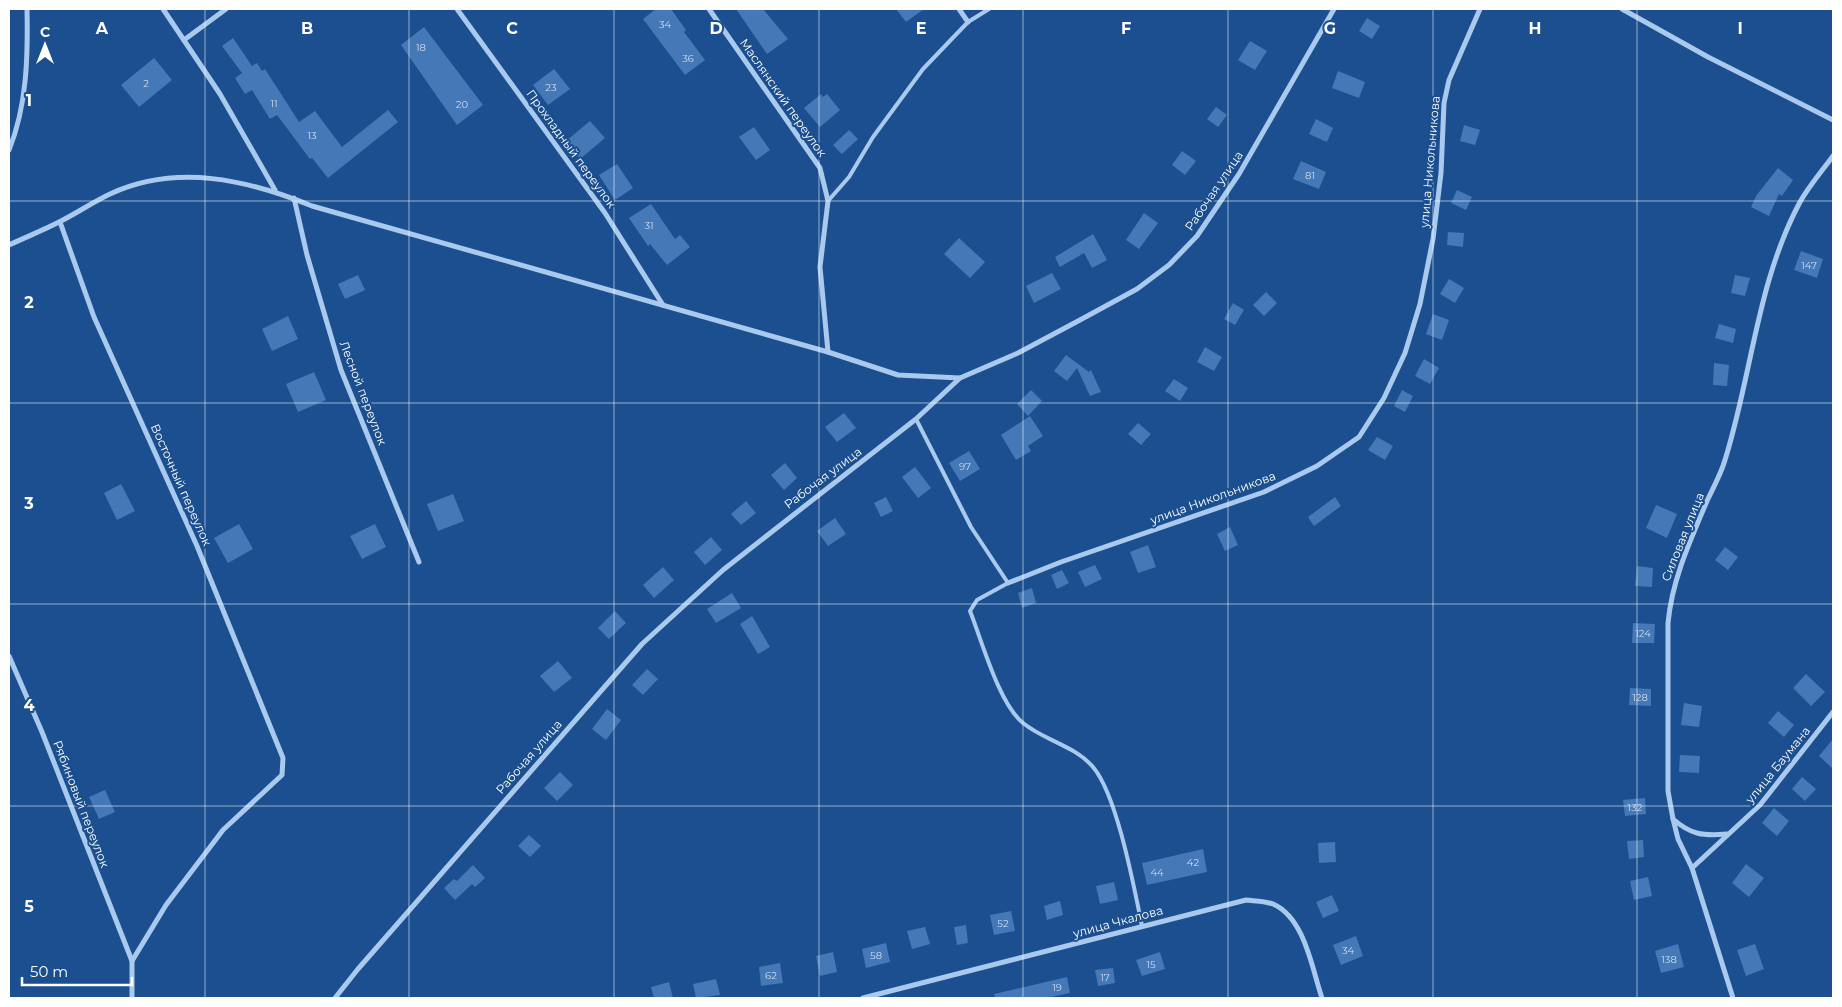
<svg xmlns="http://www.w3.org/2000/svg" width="1842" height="1007" font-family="Montserrat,sans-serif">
  <rect width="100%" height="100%" fill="#1b4f8f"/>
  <g fill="#4478b7">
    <path d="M656 9H671L686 30 684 32 705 60 685 75 643 19Z"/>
    <path d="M736 9H763L788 39 767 54Z"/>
    <path d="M896 9H924L906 22Z"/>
    <path d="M1367 18 1380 26 1372 39 1359 31Z"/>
    <path d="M424 27 483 105 457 125 401 45Z"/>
    <path d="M233 38 252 66 257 63 262 71 265 69 299 122 315 111 342 147 388 110 398 122 328 178 312 158 310 159 277 115 270 119 252 90 245 94 235 78 242 73 222 46Z"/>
    <path d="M1250 41 1267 51 1255 70 1238 60Z"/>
    <path d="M154 58 172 80 139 107 121 85Z"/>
    <path d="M554 69 570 89 548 105 533 85Z"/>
    <path d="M1338 71 1365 82 1359 98 1332 88Z"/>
    <path d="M821 94 823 97 827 94 840 110 820 127 804 108Z"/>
    <path d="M1216 107 1227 115 1218 127 1207 119Z"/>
    <path d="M1316 119 1333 128 1327 142 1309 134Z"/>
    <path d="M590 121 605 138 580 159 566 141Z"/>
    <path d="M1464 125 1480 130 1475 145 1460 141Z"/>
    <path d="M754 127 770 150 756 160 739 137Z"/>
    <path d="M849 130 858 139 842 154 833 145Z"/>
    <path d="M1182 151 1196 161 1185 175 1172 165Z"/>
    <path d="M1301 161 1326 172 1319 189 1293 179Z"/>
    <path d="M617 164 633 188 615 200 599 175Z"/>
    <path d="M1778 168 1793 180 1782 196 1779 194 1769 216 1751 207 1756 196Z"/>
    <path d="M1457 190 1472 197 1466 210 1451 203Z"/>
    <path d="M651 204 675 239 680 235 690 247 667 265 650 244 648 246 629 218Z"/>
    <path d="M1144 213 1158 223 1139 249 1126 240Z"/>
    <path d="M1448 232 1464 233 1463 247 1447 245Z"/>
    <path d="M1093 234 1107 260 1092 268 1084 253 1060 267 1055 257Z"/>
    <path d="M959 238 985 262 970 278 944 254Z"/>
    <path d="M1801 251 1823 259 1817 278 1794 270Z"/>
    <path d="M1052 273 1061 289 1034 303 1026 286Z"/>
    <path d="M358 275 365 290 345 299 338 284Z"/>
    <path d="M1735 275 1750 278 1745 296 1731 293Z"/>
    <path d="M1449 279 1464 288 1455 303 1440 294Z"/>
    <path d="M1266 292 1277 303 1264 316 1253 305Z"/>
    <path d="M1233 303 1244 310 1235 325 1224 319Z"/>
    <path d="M1433 314 1449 320 1442 340 1426 334Z"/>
    <path d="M288 316 298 339 272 351 262 329Z"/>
    <path d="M1719 324 1736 329 1733 343 1715 338Z"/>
    <path d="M1205 347 1222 357 1214 371 1197 362Z"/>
    <path d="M1066 355 1089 372 1091 370 1101 392 1090 396 1077 368 1067 381 1054 371Z"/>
    <path d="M1424 359 1439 368 1430 384 1415 376Z"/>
    <path d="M1714 363 1729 365 1727 386 1713 385Z"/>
    <path d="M314 372 326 400 298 412 286 384Z"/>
    <path d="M1174 379 1188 388 1180 401 1165 391Z"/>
    <path d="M1031 390 1042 401 1028 416 1017 404Z"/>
    <path d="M1402 390 1413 396 1405 412 1394 406Z"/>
    <path d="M844 413 856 428 837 442 825 427Z"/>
    <path d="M1030 416 1043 436 1028 446 1031 451 1016 460 1001 435Z"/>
    <path d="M1138 423 1151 434 1141 445 1128 434Z"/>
    <path d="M1377 437 1393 446 1385 460 1368 450Z"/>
    <path d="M969 451 980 469 960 481 949 463Z"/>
    <path d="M785 463 797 478 784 490 771 475Z"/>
    <path d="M915 467 931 488 918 498 902 477Z"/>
    <path d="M121 484 135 511 117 520 104 493Z"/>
    <path d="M453 494 464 521 438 531 427 504Z"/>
    <path d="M886 497 893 511 881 517 874 503Z"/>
    <path d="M1335 497 1341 506 1314 526 1308 517Z"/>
    <path d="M746 501 756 513 741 525 731 514Z"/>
    <path d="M1656 505 1677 514 1667 538 1646 528Z"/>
    <path d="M835 518 846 534 828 546 817 531Z"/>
    <path d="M239 524 253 549 228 563 214 538Z"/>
    <path d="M375 524 386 547 362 559 350 536Z"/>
    <path d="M1230 527 1238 545 1225 551 1217 534Z"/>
    <path d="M711 537 722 550 705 565 694 552Z"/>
    <path d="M1148 545 1156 567 1138 573 1130 552Z"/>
    <path d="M1725 547 1738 557 1728 570 1715 560Z"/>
    <path d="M1095 565 1102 579 1085 587 1078 572Z"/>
    <path d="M1637 566 1653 568 1652 587 1635 586Z"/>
    <path d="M663 567 674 580 654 598 643 585Z"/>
    <path d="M1062 570 1069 583 1057 589 1051 575Z"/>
    <path d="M1032 588 1036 603 1022 608 1018 593Z"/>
    <path d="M732 593 741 608 716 623 707 609Z"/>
    <path d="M615 611 626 623 609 639 598 628Z"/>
    <path d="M752 616 770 647 758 654 740 624Z"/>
    <path d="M1633 623 1655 624 1654 643H1632Z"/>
    <path d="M558 661 572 678 554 692 540 676Z"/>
    <path d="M647 669 658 679 643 695 632 685Z"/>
    <path d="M1806 674 1825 692 1811 706 1793 688Z"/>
    <path d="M1630 688 1651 689V706L1629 705Z"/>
    <path d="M1684 703 1702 706 1699 727 1681 725Z"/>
    <path d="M607 709 621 720 606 740 592 729Z"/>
    <path d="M1778 711 1794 725 1784 737 1768 723Z"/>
    <path d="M1833 739V769L1819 756Z"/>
    <path d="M1680 755 1700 756 1699 773 1679 772Z"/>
    <path d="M560 772 573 785 557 801 544 788Z"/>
    <path d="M1802 777 1816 789 1805 801 1792 789Z"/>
    <path d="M105 790 115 812 99 819 89 797Z"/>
    <path d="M1645 798 1646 814 1625 816 1623 800Z"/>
    <path d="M1774 808 1789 821 1777 836 1762 823Z"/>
    <path d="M529 835 541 846 530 857 518 846Z"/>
    <path d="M1643 840 1644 857 1629 859 1627 841Z"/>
    <path d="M1335 842 1336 862 1319 863 1318 843Z"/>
    <path d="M1203 849 1207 872 1147 885 1142 863Z"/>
    <path d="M1746 864 1764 878 1749 897 1732 883Z"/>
    <path d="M473 865 485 878 475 887 472 884 455 900 444 888 454 879 457 881Z"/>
    <path d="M1648 877 1652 896 1634 900 1630 881Z"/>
    <path d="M1114 882 1118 900 1100 904 1096 886Z"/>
    <path d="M1332 895 1339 911 1323 918 1316 902Z"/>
    <path d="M1060 901 1063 915 1047 920 1044 906Z"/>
    <path d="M1011 911 1015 931 994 935 990 915Z"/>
    <path d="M966 925 968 943 957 945 954 927Z"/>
    <path d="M925 927 930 944 912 949 907 931Z"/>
    <path d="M1356 936 1363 956 1341 965 1333 945Z"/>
    <path d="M886 943 890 962 866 968 862 949Z"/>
    <path d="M1678 944 1684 967 1661 973 1655 951Z"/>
    <path d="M1755 944 1764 969 1746 976 1737 950Z"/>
    <path d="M833 952 837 972 820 976 816 956Z"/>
    <path d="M1160 952 1165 969 1142 976 1136 960Z"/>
    <path d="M780 963 783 983 761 986 759 967Z"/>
    <path d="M1113 968 1115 983 1098 986 1095 970Z"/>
    <path d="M1067 977 1070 993 1046 998H995L994 994Z"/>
    <path d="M716 979 720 995 696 998 693 984Z"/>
    <path d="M669 982 673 998H654L651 987Z"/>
  </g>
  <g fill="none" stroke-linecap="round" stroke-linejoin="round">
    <g stroke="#a9c9ee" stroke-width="4">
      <path d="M828 201 849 177 873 137 923 69 968 22 989 9"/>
      <path d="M916 419 971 527 1008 583 977 600 970 611C982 641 999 704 1023 723 1045 741 1074 745 1093 767 1117 795 1134 887 1142 926"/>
    </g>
    <g stroke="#a9c9ee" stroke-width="5">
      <path d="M163 9 220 94 275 190"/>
      <path d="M457 9 605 213 663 305"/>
      <path d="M709 9 820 168 828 201 820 267 828 352"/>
      <path d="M959 9 968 22"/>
      <path d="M1622 9 1708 57 1833 120"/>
      <path d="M184 40 226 9"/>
      <path d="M9 150C27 106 28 56 27 9"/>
      <path d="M294 198 307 255 341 370 419 562"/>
      <path d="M60 222 94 317 197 546 283 758 282 775 223 830 166 905 132 961V998"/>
      <path d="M9 245C26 237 44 230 61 221 77 213 93 202 110 194 177 163 248 180 312 206L828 352 898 375 960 378"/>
      <path d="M1008 583 1061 562 1264 492 1317 466 1359 437 1384 398 1405 353 1420 304 1433 239 1441 173 1444 103 1449 80 1480 9"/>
      <path d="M9 656 42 732 132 961"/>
      <path d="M1673 819C1691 835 1703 836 1727 834"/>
      <path d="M1692 868 1760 805 1833 712"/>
      <path d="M335 998 358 969 642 644 723 570 916 419 960 378 1018 353 1080 320 1137 289 1169 265 1197 236 1239 174 1334 9"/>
      <path d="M863 998 1246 900C1254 901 1265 901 1273 904 1305 918 1312 969 1322 998"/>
      <path d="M1733 998 1692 868 1678 839 1673 819 1668 791V623C1672 580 1690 541 1707 501 1713 488 1721 474 1725 460 1752 374 1757 282 1800 202 1809 186 1822 171 1833 156"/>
    </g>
  </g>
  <path fill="none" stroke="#fff" stroke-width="1" stroke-opacity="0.55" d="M205 9V998M409 9V998M614 9V998M819 9V998M1023 9V998M1228 9V998M1433 9V998M1637 9V998M9 201H1833M9 403H1833M9 604H1833M9 806H1833"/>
  <g text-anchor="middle" stroke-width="4" stroke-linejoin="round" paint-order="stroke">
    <g font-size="10" fill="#d0dded">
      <text x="665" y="28">34</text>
      <text x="421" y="51">18</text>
      <text x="688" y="62">36</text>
      <text x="146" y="87">2</text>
      <text x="551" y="91">23</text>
      <text x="274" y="107">11</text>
      <text x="462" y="108">20</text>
      <text x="312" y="139">13</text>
      <text x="1310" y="179">81</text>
      <text x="649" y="229">31</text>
      <text x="1809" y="269">147</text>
      <text x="965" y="470">97</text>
      <text x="1643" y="637">124</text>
      <text x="1640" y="701">128</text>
      <text x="1635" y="811">132</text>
      <text x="1193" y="866">42</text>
      <text x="1157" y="876">44</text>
      <text x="1003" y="927">52</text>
      <text x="1348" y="954">34</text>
      <text x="876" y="959">58</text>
      <text x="1669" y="963">138</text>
      <text x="1151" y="968">15</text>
      <text x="771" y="979">62</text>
      <text x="1105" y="981">17</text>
      <text x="1057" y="991">19</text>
    </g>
    <g font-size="12" fill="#fff" stroke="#1b4f8f">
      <text transform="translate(783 98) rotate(55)" y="4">Маслянский переулок</text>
      <text transform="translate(571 149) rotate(54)" y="4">Прохладный переулок</text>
      <text transform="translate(1430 162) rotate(-85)" y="4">улица Никольникова</text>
      <text transform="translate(1214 191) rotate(-56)" y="4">Рабочая улица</text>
      <text transform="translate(363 393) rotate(69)" y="4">Лесной переулок</text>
      <text transform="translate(823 478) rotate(-37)" y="4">Рабочая улица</text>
      <text transform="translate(181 485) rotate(66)" y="4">Восточный переулок</text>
      <text transform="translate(1213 498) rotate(-20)" y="4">улица Никольникова</text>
      <text transform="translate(1683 537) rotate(-68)" y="4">Силовая улица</text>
      <text transform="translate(529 757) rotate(-49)" y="4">Рабочая улица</text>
      <text transform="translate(1778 765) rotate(-51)" y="4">улица Баумана</text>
      <text transform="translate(81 804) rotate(69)" y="4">Рябиновый переулок</text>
      <text transform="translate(1118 922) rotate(-15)" y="4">улица Чкалова</text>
    </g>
  </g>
  <g font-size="16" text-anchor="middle" font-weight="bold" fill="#fff" stroke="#1b4f8f" stroke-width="4" stroke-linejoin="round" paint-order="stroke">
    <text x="102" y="34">A</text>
    <text x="307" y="34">B</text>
    <text x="512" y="34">C</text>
    <text x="716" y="34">D</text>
    <text x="921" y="34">E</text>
    <text x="1126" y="34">F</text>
    <text x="1330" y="34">G</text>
    <text x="1535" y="34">H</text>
    <text x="1740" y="34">I</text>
    <text x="29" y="106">1</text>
    <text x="29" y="308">2</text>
    <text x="29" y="509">3</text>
    <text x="29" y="711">4</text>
    <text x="29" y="912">5</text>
  </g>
  <rect width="1842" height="1007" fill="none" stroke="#ffffff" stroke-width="20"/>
  <g transform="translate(45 45)" stroke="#1b4f8f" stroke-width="4" paint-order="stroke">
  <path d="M0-4L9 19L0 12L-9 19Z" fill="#ffffff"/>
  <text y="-8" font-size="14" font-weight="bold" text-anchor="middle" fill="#ffffff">С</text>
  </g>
  <path d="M22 977v8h110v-8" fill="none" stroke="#ffffff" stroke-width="2.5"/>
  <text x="30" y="977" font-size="15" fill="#ffffff" stroke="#1b4f8f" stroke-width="4" paint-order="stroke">50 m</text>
</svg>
